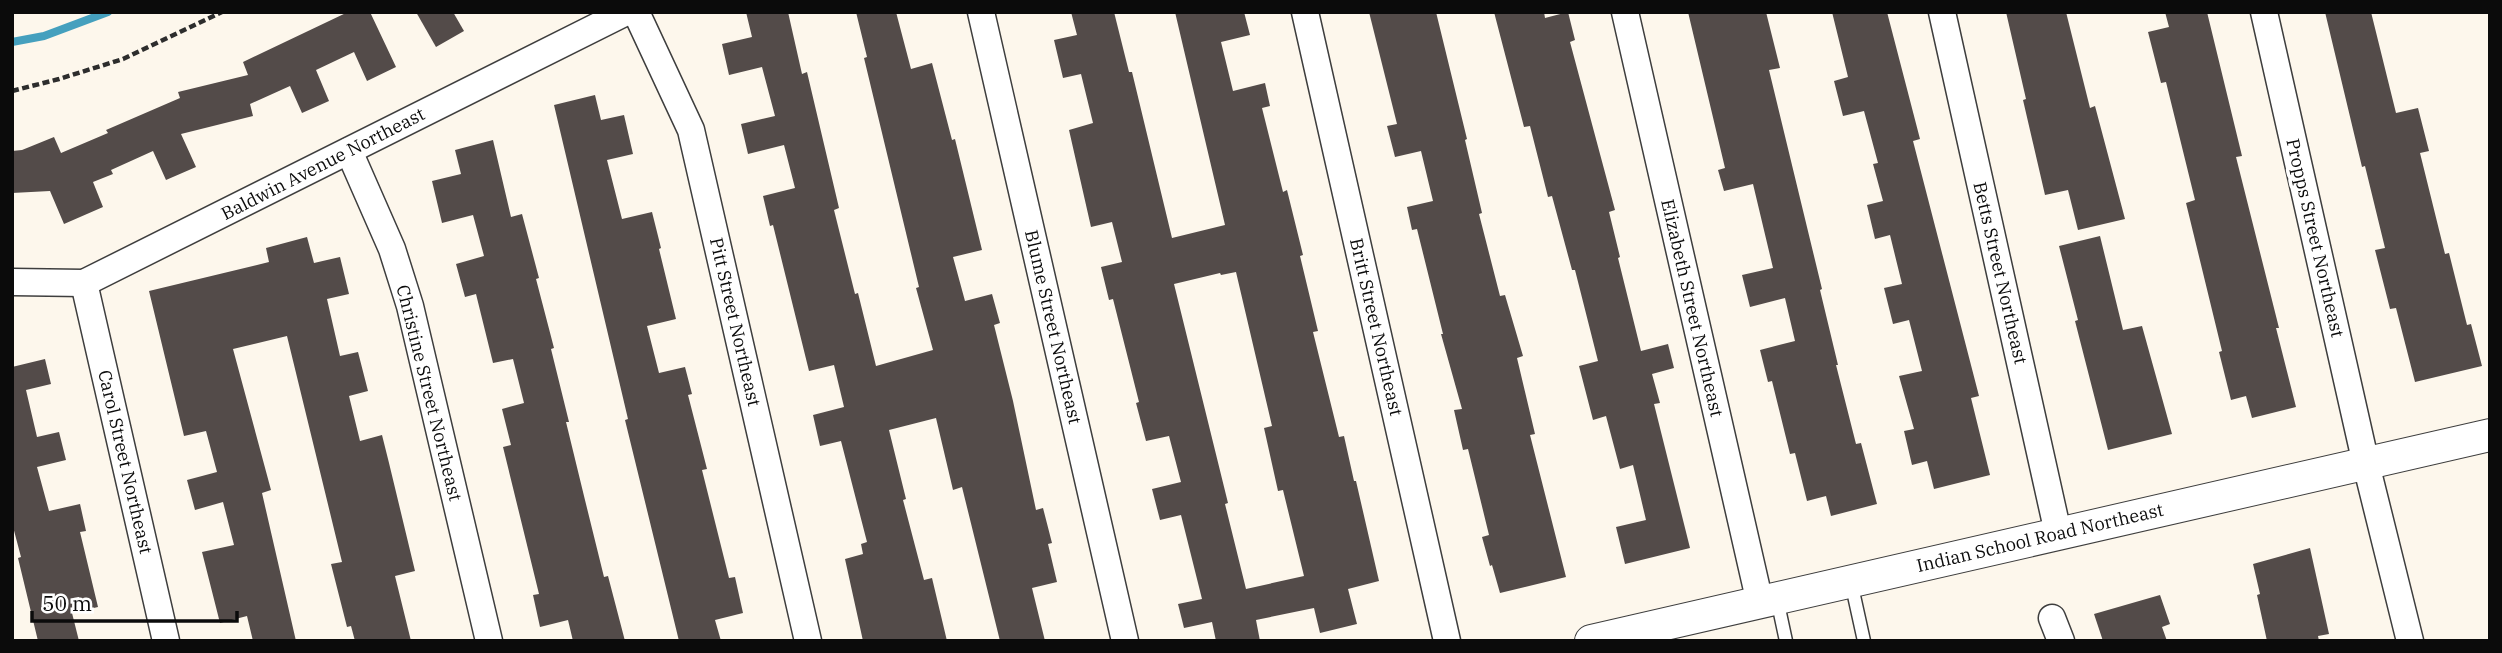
<svg xmlns="http://www.w3.org/2000/svg" width="2502" height="653" font-family="'IBM Plex Serif',serif">
  <rect width="100%" height="100%" fill="#fdf7ec"/>
  <g fill="none" stroke-linecap="round" stroke-linejoin="round">
    <path stroke="#45a0be" stroke-width="8" d="M12 42 44 36 108 12"/>
  </g>
  <g fill="#534b49" fill-rule="evenodd">
    <path d="M348 12H370L396 67 367 81 354 52 316 70 329 101 302 113 290 86 250 104 253 116 181 134 196 167 166 180 153 151 111 170 113 174 93 182 103 207 64 224 50 191 12 193V151L22 150 54 137 61 153 108 133 106 130 180 98 178 92 248 75 243 62Z"/>
    <path d="M416 12H453L464 31 436 47Z"/>
    <path d="M746 12H788L802 74 807 72 839 208 834 210 855 294 858 293 876 366 933 350 916 288 919 287 864 58 867 57 856 12H896L911 69 932 63 952 140 955 139 982 250 953 257 965 301 992 294 1000 323 994 325 1013 401 1036 510 1043 508 1052 543 1048 544 1057 582 1032 588 1045 641H1000L962 487 953 490 936 418 889 430 906 499 903 500 924 580 932 578 947 641H863L845 559 863 554 861 544 867 542 841 441 820 446 813 415 844 407 834 365 809 371 773 225 770 226 763 196 795 188 784 145 748 154 741 124 775 116 762 67 729 75 722 44 752 37Z"/>
    <path d="M1071 12H1114L1129 72H1132L1172 238 1225 225 1175 12H1244L1250 35 1221 42 1233 91 1265 83 1270 106 1262 108 1283 192 1287 190 1303 255 1300 256 1318 331 1313 332 1339 437 1344 436 1354 481H1356L1379 581 1348 589 1357 624 1320 633 1314 608 1256 620 1260 641H1216L1212 622 1184 628 1178 604 1202 599 1181 515 1160 520 1152 489 1181 482 1169 436 1146 441 1136 403 1139 402 1113 299 1109 300 1101 267 1122 262 1112 222 1091 227 1069 130 1093 123 1081 74 1063 78 1054 40 1077 35ZM1236 272 1272 426 1264 428 1278 491 1283 490 1304 576 1246 589 1225 504 1228 503 1174 284 1220 273 1221 275Z"/>
    <path d="M1369 12H1436L1467 139 1465 140 1482 213 1479 214 1500 296 1505 295 1523 356 1517 358 1535 434 1530 435 1566 577 1500 593 1492 565 1490 566 1482 537 1489 535 1468 449 1463 450 1454 410 1462 409 1441 334H1443L1417 229 1412 230 1407 207 1433 201 1421 151 1395 157 1387 126 1397 124Z"/>
    <path d="M1494 12H1544L1545 18 1568 12 1575 40 1570 42 1615 210 1609 212 1620 257 1618 258 1641 351 1668 344 1674 368 1652 374 1660 403 1654 404 1690 548 1625 564 1616 527 1646 520 1633 465 1620 469 1606 416 1593 420 1579 366 1598 361 1575 270H1572L1552 196 1548 197 1530 126 1524 127Z"/>
    <path d="M1688 12H1766L1780 68 1769 70 1822 289 1820 290 1838 365H1836L1856 444 1861 443 1877 504 1831 516 1826 496 1807 501 1795 453 1790 454 1772 381 1768 382 1760 350 1795 341 1785 298 1750 307 1742 275 1773 268 1753 184 1724 191 1718 170 1725 168Z"/>
    <path d="M1832 12H1887L1920 139 1913 141 1979 396 1971 398 1990 475 1934 489 1927 461 1912 465 1904 431 1914 429 1899 376 1922 371 1909 320 1893 324 1884 288 1902 284 1890 235 1875 239 1867 205 1883 201 1873 164 1878 163 1864 111 1843 116 1834 81 1848 77Z"/>
    <path d="M2006 12H2066L2090 108 2095 106 2125 219 2078 230 2068 190 2045 195 2023 100 2026 99Z"/>
    <path d="M2165 12H2207L2242 156 2236 157 2279 328H2276L2296 407 2252 418 2246 396 2231 400 2219 352 2222 351 2186 203 2195 200 2166 82 2161 83 2148 32 2169 27Z"/>
    <path d="M2325 12H2371L2396 113 2418 108 2429 151 2420 153 2445 254 2449 253 2467 325 2471 324 2482 366 2415 382 2396 308 2390 309 2375 250 2385 248 2365 166 2362 167Z"/>
    <path d="M595 95 601 120 624 115 633 154 607 160 622 219 652 212 661 248 659 249 676 319 647 326 659 373 685 367 692 394 688 395 707 469 702 470 729 578 735 577 743 613 715 620 721 641H679L625 420 628 419 554 105Z"/>
    <path d="M493 140 511 217 522 214 539 278 536 279 554 348 551 349 569 422H566L584 496 604 577 608 576 625 641H573L568 620 540 627 533 595 539 594 503 447 511 445 502 409 524 403 513 359 493 363 476 294 465 297 456 264 484 256 473 215 442 223 432 181 461 174 455 150Z"/>
    <path d="M2100 236 2123 330 2142 326 2172 434 2108 450 2075 321 2078 320 2059 246Z"/>
    <path d="M307 237 314 263 340 257 349 294 327 299 340 356 358 352 368 391 349 396 360 441 382 435 389 463 415 571 395 576 411 641H355L351 626 347 627 331 564 342 562 287 336 233 349 271 490 262 493 296 641H253L247 616 220 623 202 552 234 545 223 502 195 510 187 480 217 472 206 431 184 436 149 291 269 262 266 248Z"/>
    <path d="M45 359 51 384 26 390 37 437 59 432 66 460 37 467 49 511 80 504 86 531 80 532 98 607 72 613 79 641H38L18 558 21 557 12 523V367Z"/>
    <path d="M2310 548 2329 634 2318 636 2319 641H2267L2257 595 2260 594 2253 564Z"/>
    <path d="M2160 595 2170 624 2162 627 2167 641H2103L2094 614Z"/>
  </g>
  <g fill="none" stroke-linecap="round" stroke-linejoin="round">
    <defs>
      <g id="service">
        <path d="M1851 582 1864 641"/>
        <path d="M1777 599 1786 641"/>
      </g>
      <g id="minor">
        <path d="M636 12 691 130 808 641"/>
        <path d="M981 12 1125 641"/>
        <path d="M1305 12 1447 641"/>
        <path d="M1625 12 1760 603"/>
        <path d="M1942 12 2058 533"/>
        <path d="M2264 12 2366 464 2410 641"/>
        <path d="M349 151 392 249 410 306 489 641"/>
        <path d="M12 282 84 283 626 12"/>
        <path d="M84 283 166 641"/>
        <path d="M2052 618 2061 641"/>
      </g>
      <path id="tertiary" d="M1591 641 2490 435"/>
    </defs>
    <use href="#service" stroke="#3e3e3e" stroke-width="15"/>
    <use href="#minor" stroke="#3e3e3e" stroke-width="29"/>
    <use href="#tertiary" stroke="#3e3e3e" stroke-width="34"/>
    <path stroke="#2d2d2d" stroke-width="4.5" stroke-dasharray="7 3.5" stroke-linecap="butt" d="M12 91 59 79 123 59 222 12"/>
    <use href="#service" stroke="#fff" stroke-width="12"/>
    <use href="#minor" stroke="#fff" stroke-width="26"/>
    <use href="#tertiary" stroke="#fff" stroke-width="32"/>
  </g>
  <g text-anchor="middle" stroke-width="7" stroke-linejoin="round" paint-order="stroke">
    <g font-size="18" fill="#0b0b0b" stroke="#fff">
      <text transform="translate(323 164) rotate(-27)" y="6">Baldwin Avenue Northeast</text>
      <text transform="translate(2315 238) rotate(77)" y="6">Propps Street Northeast</text>
      <text transform="translate(2000 273) rotate(77)" y="6">Betts Street Northeast</text>
      <text transform="translate(1692 308) rotate(77)" y="6">Elizabeth Street Northeast</text>
      <text transform="translate(735 322) rotate(77)" y="6">Pitt Street Northeast</text>
      <text transform="translate(1053 327) rotate(77)" y="6">Blume Street Northeast</text>
      <text transform="translate(1376 327) rotate(77)" y="6">Britt Street Northeast</text>
      <text transform="translate(429 393) rotate(76)" y="6">Christine Street Northeast</text>
      <text transform="translate(125 462) rotate(77)" y="6">Carol Street Northeast</text>
      <text transform="translate(2040 538) rotate(-13)" y="6">Indian School Road Northeast</text>
    </g>
  </g>
  <rect width="2502" height="653" fill="none" stroke="#0b0b0b" stroke-width="28"/>
  <path d="M32 611v10h205v-10" fill="none" stroke="#0b0b0b" stroke-width="3.5"/>
  <text x="42" y="611" font-size="21" fill="#0b0b0b" stroke="#ffffff" stroke-width="5" paint-order="stroke">50 m</text>
</svg>
